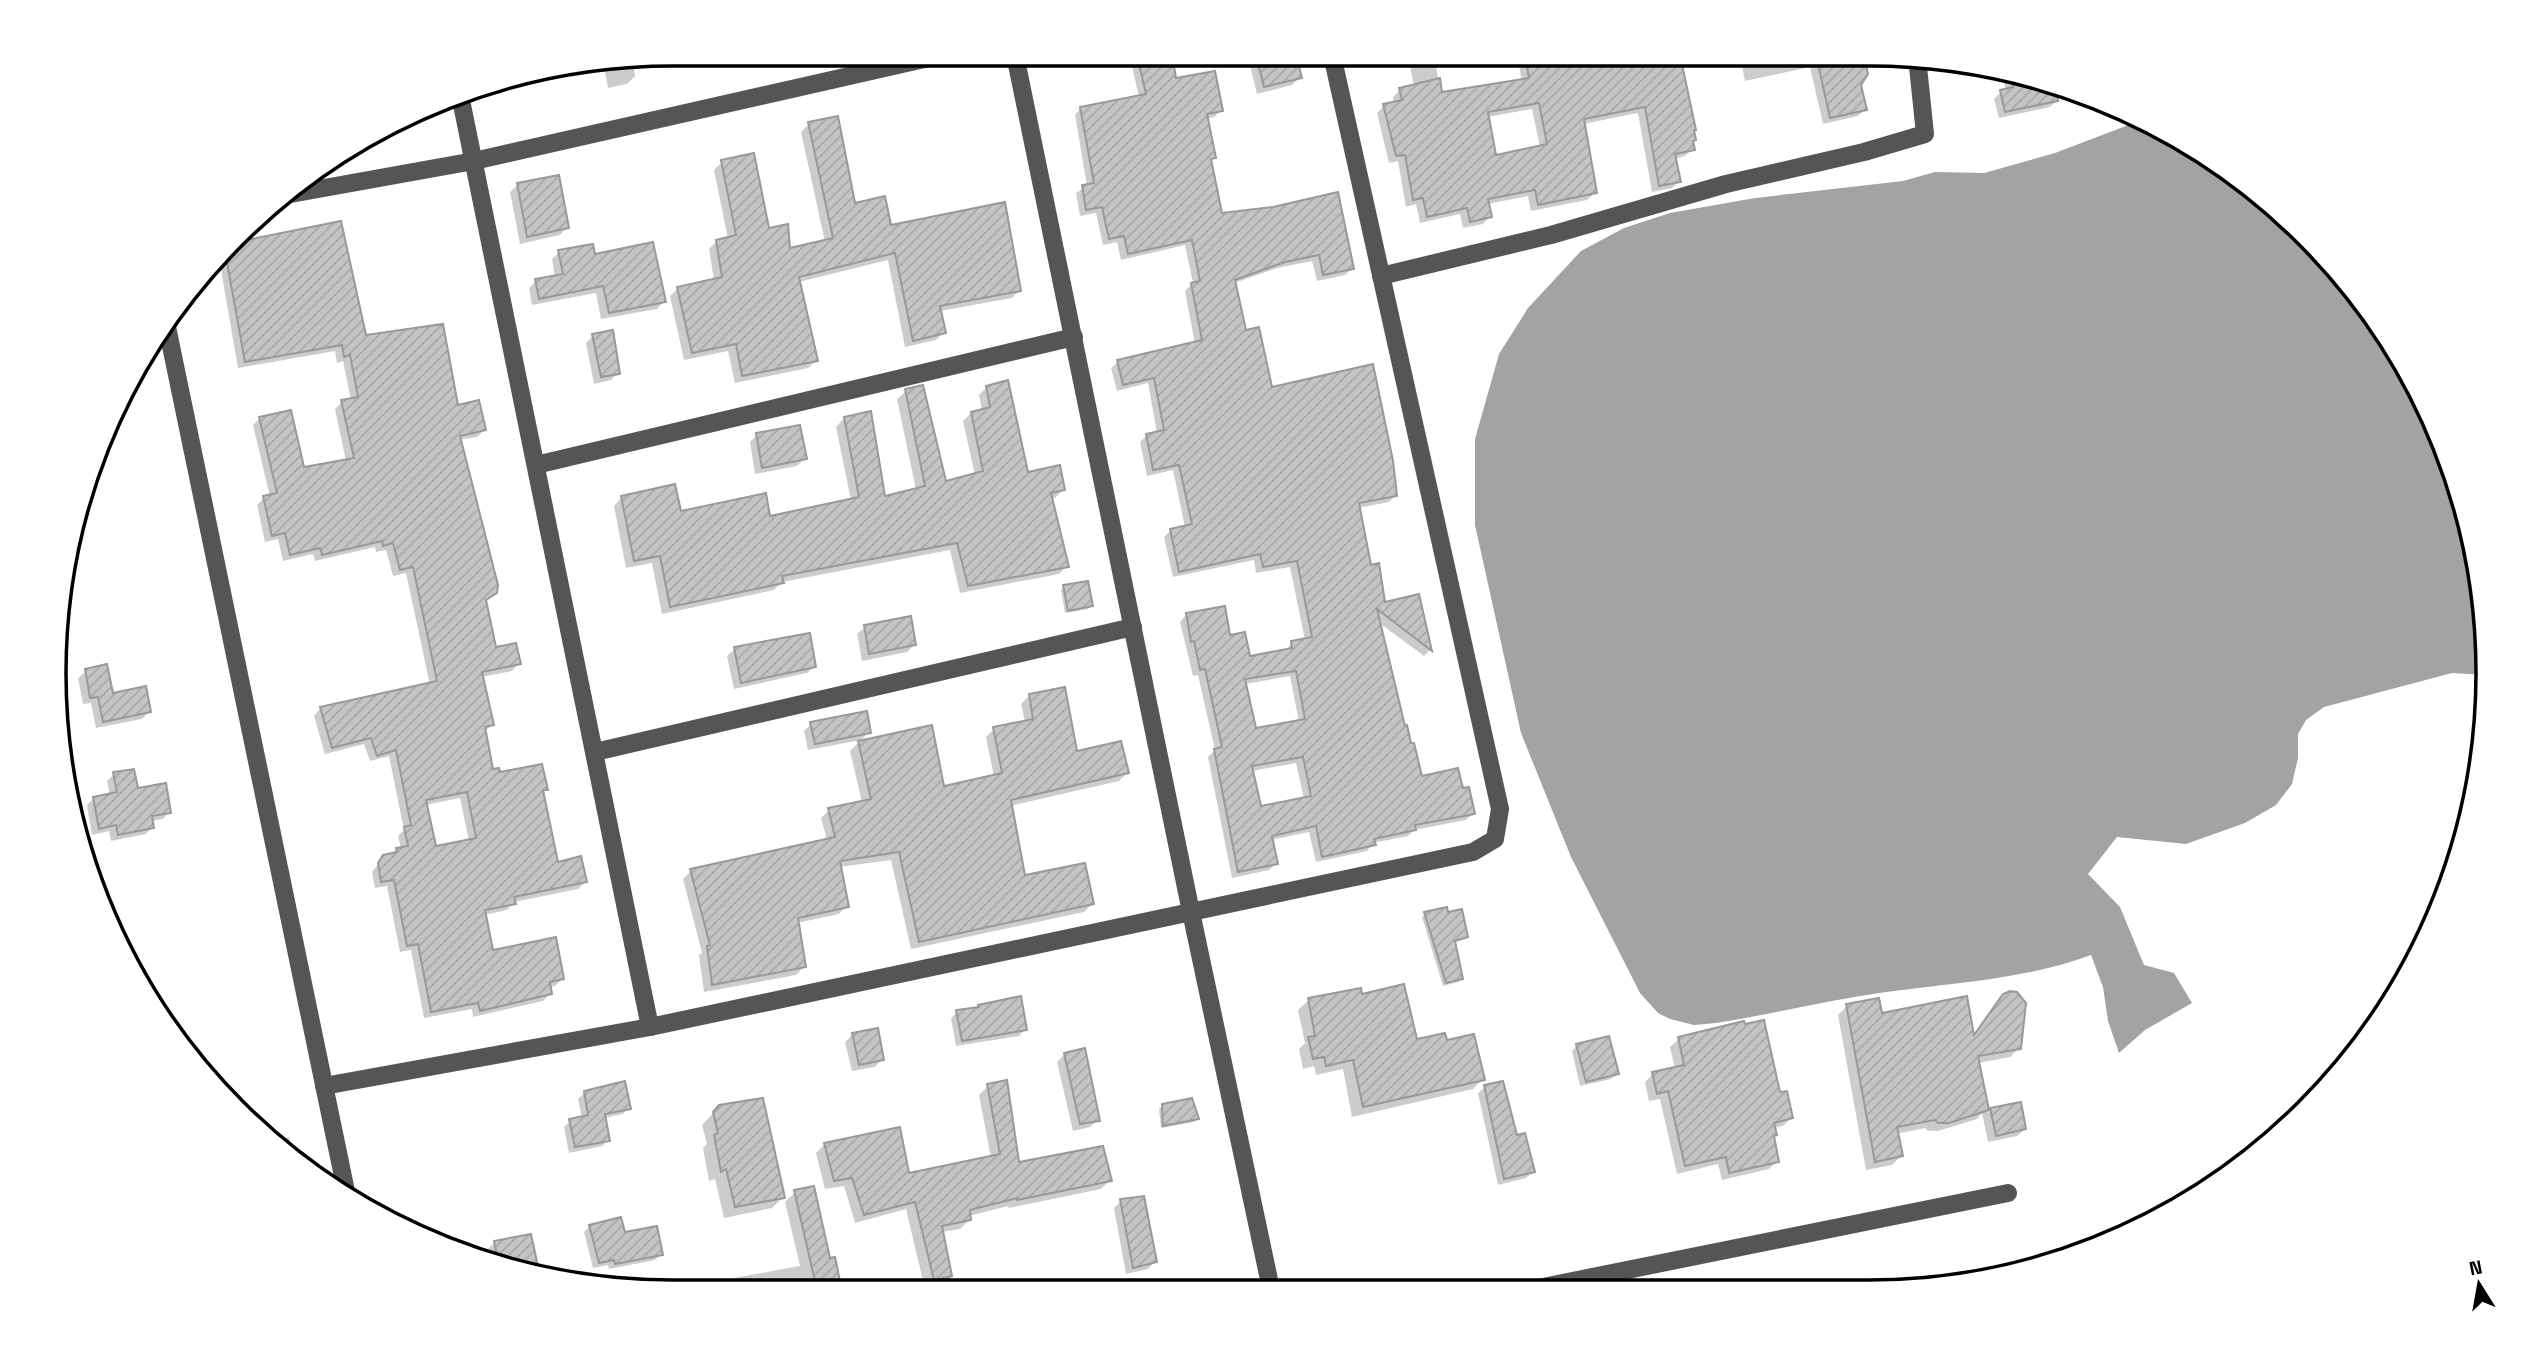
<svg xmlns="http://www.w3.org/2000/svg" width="2542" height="1347" font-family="'Space Grotesk',sans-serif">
  <defs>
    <pattern id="building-hatch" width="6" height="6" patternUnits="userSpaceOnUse" patternTransform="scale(1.75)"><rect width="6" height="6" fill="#c4c4c4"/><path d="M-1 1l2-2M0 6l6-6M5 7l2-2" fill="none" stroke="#a7a7a7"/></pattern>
  </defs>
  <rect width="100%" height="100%" fill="#fff"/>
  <path fill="#a3a3a3" d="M2144 119 2246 182 2334 265 2405 364 2455 475 2482 593 2485 675 2452 673 2324 707 2306 720 2298 734V758L2292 784 2276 805 2245 823 2186 844 2117 837 2088 874 2120 907 2144 965 2174 973 2192 1003 2145 1030 2119 1053 2108 1021 2103 987 2091 955C2027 979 1954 983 1886 992 1829 1000 1773 1014 1716 1023L1694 1025 1670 1019 1658 1013 1640 993 1571 857 1521 733 1475 525V439L1499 354 1528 308 1581 251 1624 228 1670 213 1755 198 1903 181 1935 172 1984 173 2055 153Z"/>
  <g fill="#0003" fill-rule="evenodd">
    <path d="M1139 55H1170L1175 80 1221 110 1214 117 1206 119 1214 158 1210 162 1220 214 1352 268 1345 275 1317 281 1312 261 1277 268 1234 283 1244 332 1271 389 1395 496 1389 502 1358 508 1369 567 1384 604 1418 597 1430 650 1424 656 1378 622 1404 728 1420 778 1461 790 1473 813 1466 820 1414 830 1408 836 1373 843 1367 851 1316 862 1309 832 1271 840 1276 864 1269 870 1232 878 1208 757 1215 750 1198 675 1193 676 1180 622 1186 615 1229 637 1248 658 1286 651 1292 642 1305 640 1290 567 1256 573 1254 560 1173 577 1164 537 1170 531 1185 527 1173 470 1147 476 1140 442 1147 435 1157 433 1148 383 1117 391 1111 368 1118 362 1195 344 1185 291 1193 283 1185 245 1121 260 1117 242 1103 245 1096 213 1080 216 1076 193 1087 186 1075 115 1081 108 1139 97 1131 62ZM1290 676 1299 722 1255 730 1245 684ZM1296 763 1304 799 1260 808 1252 771Z"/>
    <path d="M1250 55H1295L1300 77 1292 85 1257 94 1248 57Z"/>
    <path d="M1408 55H1434L1441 94 1522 81 1517 55 1862 56 1866 74 1859 85 1865 109 1858 116 1823 124 1810 67 1745 81 1740 56 1680 67 1693 149 1685 156 1674 159 1679 181 1672 188 1652 192 1638 113 1583 124 1595 193 1587 200 1531 211 1528 196 1487 204 1490 216 1483 224 1463 228 1460 214 1420 223 1416 204 1406 207 1398 161 1389 163 1377 113 1384 106 1394 104 1393 97 1400 90 1414 86ZM1532 109 1540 147 1495 157 1487 117Z"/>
    <path d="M633 61 635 76 627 84 608 88 604 66Z"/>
    <path d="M583 69 490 89 489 85Z"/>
    <path d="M2002 71 2028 75 2063 88 2054 90 2057 100 2050 107 1999 118 1994 99 2001 92 2006 91Z"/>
    <path d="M809 124 854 205 890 227 1020 290 1012 298 940 311 944 332 936 340 905 347 888 260 799 282 816 361 808 368 735 383 728 351 684 360 670 296 678 288 714 280 709 249 717 241 728 239 714 170 722 162 768 230 788 250 825 242 801 132Z"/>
    <path d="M518 185 567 227 560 235 520 244 510 192Z"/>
    <path d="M340 223 365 337 484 430 477 437 459 440 495 592 484 602 494 649 519 663 512 671 481 677 492 725 484 732 492 772 546 789 542 793 556 864 585 882 578 889 514 902 507 910 484 915 492 952 562 979 555 986 549 987 550 994 543 1001 473 1017 472 1009 424 1018 411 950 400 952 387 886 375 888 372 872 384 857 401 849 398 836 404 830 389 756 370 761 364 744 325 754 314 716 321 708 430 685 406 573 393 576 386 550 376 552 375 547 315 561 313 554 283 561 278 539 265 542 257 505 264 498 270 497 253 425 260 418 303 469 346 461 335 409 342 402 351 400 343 361 337 363 335 351 238 368 220 264 239 243ZM460 798 469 841 434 848 425 805Z"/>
    <path d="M559 252 594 256 664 301 657 309 601 319 596 293 532 305 529 288 536 281 555 277 552 259Z"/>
    <path d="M593 336 618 373 611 380 594 384 586 343Z"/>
    <path d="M987 387 1026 474 1064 489 1055 498 1051 499 1067 566 1059 574 960 593 950 550 782 582 774 590 662 614 652 563 626 568 614 506 622 497 679 513 769 519 851 500 836 427 844 418 884 498 916 490 897 399 906 391 944 483 975 475 963 421 971 413 982 411 979 395Z"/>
    <path d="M757 435 805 458 797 466 755 474 750 442Z"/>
    <path d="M1064 587 1091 606 1088 609 1065 613 1061 590Z"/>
    <path d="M865 627 914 645 907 652 862 661 857 634Z"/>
    <path d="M63 639 68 659 60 666Z"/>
    <path d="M735 649 815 666 807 673 734 689 727 656Z"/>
    <path d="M86 671 112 695 149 712 142 719 96 728 91 703 83 704 78 678Z"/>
    <path d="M1029 696 1076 754 1127 773 1119 781 1010 806 1024 877 1092 904 1084 912 911 949 891 860 839 867 847 906 839 914 797 923 804 967 796 975 704 992 699 955 702 953 683 879 691 871 827 840 821 818 829 810 862 802 850 751 861 740 808 750 804 731 811 724 869 732 859 742 942 788 994 777 986 737 994 729 1025 722 1021 704Z"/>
    <path d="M114 774 169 812 163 819 151 821 152 827 146 834 111 841 109 831 92 835 87 805 94 798 110 795 107 781Z"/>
    <path d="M1425 914H1447L1466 937 1453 942 1461 979 1458 982 1443 986 1422 917Z"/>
    <path d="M1361 996 1416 1041 1446 1042 1483 1079 1473 1089 1352 1117 1343 1069 1316 1075 1314 1066 1303 1069 1299 1049 1305 1043 1298 1010 1309 1000Z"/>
    <path d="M2004 996 2019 1048 2010 1057 1978 1063 1988 1113 1991 1110 2025 1129 2017 1136 1988 1142 1982 1113 1977 1119 1938 1131H1928L1925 1128 1896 1134 1901 1156 1892 1165 1866 1170 1838 1015 1847 1006 1973 1036Z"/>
    <path d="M979 1006 1025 1029 1019 1036 956 1046 951 1018 957 1012 977 1009Z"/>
    <path d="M852 1035 882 1059 875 1067 852 1071 845 1042Z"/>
    <path d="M1679 1039 1778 1094 1791 1118 1783 1126 1773 1128 1772 1137 1777 1161 1769 1169 1722 1180 1718 1164 1677 1174 1660 1099 1649 1101 1645 1082 1653 1074 1675 1069 1670 1047Z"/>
    <path d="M1577 1045 1617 1074 1611 1079 1580 1086 1572 1051Z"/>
    <path d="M1065 1054 1098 1120 1090 1127 1073 1131 1057 1062Z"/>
    <path d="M988 1086 1018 1164 1110 1180 1101 1189 1009 1208 1008 1206 969 1216V1220L960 1229 941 1232 954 1290 906 1291 913 1283 923 1281 906 1209 855 1223 844 1186 825 1189 816 1153 825 1144 908 1175 991 1158 979 1095Z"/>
    <path d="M1485 1087 1533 1172 1526 1178 1498 1185 1478 1093Z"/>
    <path d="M584 1093 629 1108 623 1114 604 1118 608 1140 602 1146 569 1153 564 1127 570 1121 582 1118 578 1099Z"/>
    <path d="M1163 1105 1197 1119 1194 1122 1161 1128 1159 1109Z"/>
    <path d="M720 1106 783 1197 772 1208 724 1218 715 1179 709 1181 703 1148 707 1144 702 1125Z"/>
    <path d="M289 1137 292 1152 276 1140Z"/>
    <path d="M795 1192 828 1260 840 1291H725V1288L734 1278 800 1266 785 1202Z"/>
    <path d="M1121 1201 1155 1261 1148 1269 1126 1274 1114 1208Z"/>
    <path d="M590 1226 661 1254 655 1260 609 1269 608 1265 593 1268 584 1232Z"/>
    <path d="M530 1236 513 1272 491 1263 488 1249 494 1243Z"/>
    <path d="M1150 1282 1152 1290H1130L1133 1287Z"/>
    <path d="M1829 1283 1830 1288H1803Z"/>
  </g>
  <g fill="url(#building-hatch)" stroke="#999" stroke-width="2" fill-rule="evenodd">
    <path d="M1137 55H1172L1176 78 1215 71 1223 111 1207 114 1216 158 1211 159 1222 213 1273 207 1338 192 1354 269 1323 275 1319 255 1285 262 1235 280 1246 330 1259 327 1272 387 1373 364 1393 461 1397 496 1359 503 1371 565 1379 563 1385 602 1419 594 1432 651 1377 609 1405 726 1407 725 1411 743H1414L1422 776 1458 768 1463 788 1469 787 1475 814 1415 825 1416 830 1374 839 1376 845 1322 857 1316 826 1272 836 1278 864 1238 872 1214 749 1222 747 1205 669 1200 670 1194 641 1191 642 1186 613 1225 606 1230 635 1245 632 1250 656 1292 648 1291 641 1312 637 1297 561 1263 567 1260 554 1179 572 1170 529 1192 524 1179 465 1153 470 1146 434 1164 430 1154 378 1123 385 1117 360 1202 340 1191 283 1200 281 1192 240 1128 254 1124 236 1109 239 1102 207 1086 210 1082 185 1094 183 1080 107 1146 94ZM1296 671 1305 719 1256 728 1245 679ZM1303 757 1311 796 1261 806 1252 766Z"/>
    <path d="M1256 55H1296L1302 78 1264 87Z"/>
    <path d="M1525 55H1680L1696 130H1694L1696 140 1693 141 1695 150 1675 154 1681 182 1659 186 1645 107 1584 119 1597 193 1538 205 1535 190 1488 199 1492 217 1470 222 1467 208 1427 217 1423 198 1413 200 1405 155 1396 156 1383 104 1402 100 1399 88 1440 78 1442 92 1529 78ZM1539 103 1547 144 1496 155 1488 112Z"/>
    <path d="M1816 55 1864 56 1868 74 1861 85 1867 110 1830 118Z"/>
    <path d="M2010 72 2028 75 2056 86 2058 101 2005 112 2000 90 2013 87Z"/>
    <path d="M838 116 855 203 885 196 891 225 1005 202 1021 291 940 306 946 333 913 341 895 253 799 277 818 361 742 376 736 344 692 353 677 287 722 277 716 240 736 235 721 160 754 153 769 228 788 224 790 248 833 238 808 122Z"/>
    <path d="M559 175 569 228 527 237 517 183Z"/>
    <path d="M341 221 366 335 443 324 458 405 479 400 486 430 460 436 498 585 497 593 486 600 496 647 516 643 521 664 482 672 494 725 485 727 493 769 499 768 500 772 542 764 548 790H543L558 862 581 856 587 882 514 897 516 904 485 910 493 950 556 937 564 979 550 982 552 994 480 1011 478 1003 431 1012 418 944 407 946 394 880 381 882 378 863 383 855 397 852 396 848 408 846 404 827 411 825 396 750 377 756 371 738 332 748 320 707 437 681 413 567 400 570 393 543 383 546 382 541 322 555 320 548 290 555 285 533 272 536 263 496 277 493 259 417 291 410 304 467 354 458 341 400 358 397 350 355 344 357 342 345 245 362 226 257 242 241ZM467 792 476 838 436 846 426 800Z"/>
    <path d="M653 242 666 302 609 313 603 286 539 299 535 279 563 274 558 250 593 244 595 254Z"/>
    <path d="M613 330 620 374 601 377 592 334Z"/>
    <path d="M1008 380 1028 472 1060 465 1065 490 1051 493 1069 567 968 586 957 543 782 576 784 583 670 607 660 556 634 561 621 496 675 484 681 511 766 493 770 516 859 497 844 417 871 411 885 496 925 486 905 389 923 385 946 481 983 471 971 412 990 407 986 386Z"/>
    <path d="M800 425 807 459 762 468 756 433Z"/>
    <path d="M1088 581 1093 606 1068 611 1063 585Z"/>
    <path d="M911 616 916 645 869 654 864 625Z"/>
    <path d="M810 633 816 667 741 683 734 647Z"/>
    <path d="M107 664 113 693 146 686 151 712 103 722 98 697 90 698 85 669Z"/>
    <path d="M1065 687 1077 751 1121 741 1129 773 1011 800 1025 875 1085 863 1094 904 919 942 899 852 840 861 849 907 798 918 806 967 712 985 707 946 710 945 690 869 835 837 828 808 871 799 858 741 932 725 944 786 1002 773 993 727 1033 719 1029 694Z"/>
    <path d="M867 711 871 733 815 744 810 722Z"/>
    <path d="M134 769 138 788 166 783 171 813 152 816 154 828 118 835 116 825 99 829 93 797 117 792 113 772Z"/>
    <path d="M1447 907 1448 912 1462 909 1468 937 1455 941 1463 979 1446 983 1424 912Z"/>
    <path d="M1404 984 1417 1039 1445 1033 1447 1040 1474 1034 1485 1080 1363 1107 1353 1060 1326 1066 1324 1057 1313 1059 1308 1037 1315 1036 1308 998 1361 988 1362 994Z"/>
    <path d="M2010 991 2017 992 2026 1003 2021 1049 1978 1056 1989 1110 1949 1123H1938L1935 1120 1897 1127 1903 1156 1875 1162 1846 1004 1879 998 1882 1013 1967 996 1974 1035 2003 994Z"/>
    <path d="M1021 996 1027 1030 962 1041 956 1010 979 1007 978 1005Z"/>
    <path d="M1764 1020 1780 1092 1787 1091 1793 1118 1774 1123 1777 1135 1774 1136 1779 1162 1729 1173 1726 1157 1685 1166 1668 1091 1657 1094 1652 1072 1684 1065 1678 1037 1744 1021 1745 1024Z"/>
    <path d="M878 1028 884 1060 859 1065 852 1033Z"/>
    <path d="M1609 1036 1619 1074 1586 1082 1576 1044Z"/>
    <path d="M1085 1048 1100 1121 1080 1124 1064 1053Z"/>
    <path d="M1007 1080 1019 1162 1103 1146 1112 1181 1017 1200V1198L970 1210 971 1220 942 1226 952 1276 934 1280 915 1202 864 1215 852 1178 834 1181 824 1143 900 1127 909 1173 1000 1154 987 1084Z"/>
    <path d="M625 1081 631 1109 605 1114 610 1141 575 1147 569 1119 588 1115 584 1091Z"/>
    <path d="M1503 1081 1517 1135 1525 1133 1535 1172 1504 1179 1484 1085Z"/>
    <path d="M763 1098 785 1198 735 1207 726 1169 721 1172 714 1135 718 1133 713 1112 719 1105Z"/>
    <path d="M1192 1098 1199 1119 1163 1126 1162 1104Z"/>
    <path d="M2021 1102 2026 1129 1996 1136 1990 1108Z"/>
    <path d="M814 1186 830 1258 835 1257 842 1291H819L814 1277 794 1190Z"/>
    <path d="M1144 1196 1157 1262 1133 1268 1120 1199Z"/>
    <path d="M621 1217 625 1232 657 1226 663 1255 615 1264 614 1260 599 1263 589 1225Z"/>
    <path d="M531 1234 540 1276 513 1272 499 1266 494 1241Z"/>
  </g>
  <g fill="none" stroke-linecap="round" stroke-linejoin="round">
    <g stroke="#555" stroke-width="18">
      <path d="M1015 55 1191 912 1271 1289"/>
      <path d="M460 95 650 1027"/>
      <path d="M285 195 474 161 942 55"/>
      <path d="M1381 276 1551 235 1726 184 1864 152 1925 134 1917 57"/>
      <path d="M166 322 346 1191"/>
      <path d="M536 465 1074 337"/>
      <path d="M595 752 1133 627"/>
      <path d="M324 1086 650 1027 1473 852 1495 839 1500 809 1332 55"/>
      <path d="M1533 1289 2008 1193"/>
    </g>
  </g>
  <path d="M0 0H2542V1347H0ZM673 66H1869A607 607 0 0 1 2476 673V673A607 607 0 0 1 1869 1280H673A607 607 0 0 1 66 673V673A607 607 0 0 1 673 66Z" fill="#fff" fill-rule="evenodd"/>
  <path fill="none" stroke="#000" stroke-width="3.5" d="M673 66H1869A607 607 0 0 1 2476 673V673A607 607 0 0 1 1869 1280H673A607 607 0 0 1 66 673V673A607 607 0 0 1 673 66Z"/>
  <g transform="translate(2479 1284) rotate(349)" stroke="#ffffff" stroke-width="5" paint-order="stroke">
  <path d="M0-5L12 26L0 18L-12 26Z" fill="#000000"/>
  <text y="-10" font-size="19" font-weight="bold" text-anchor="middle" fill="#000000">N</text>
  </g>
</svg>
